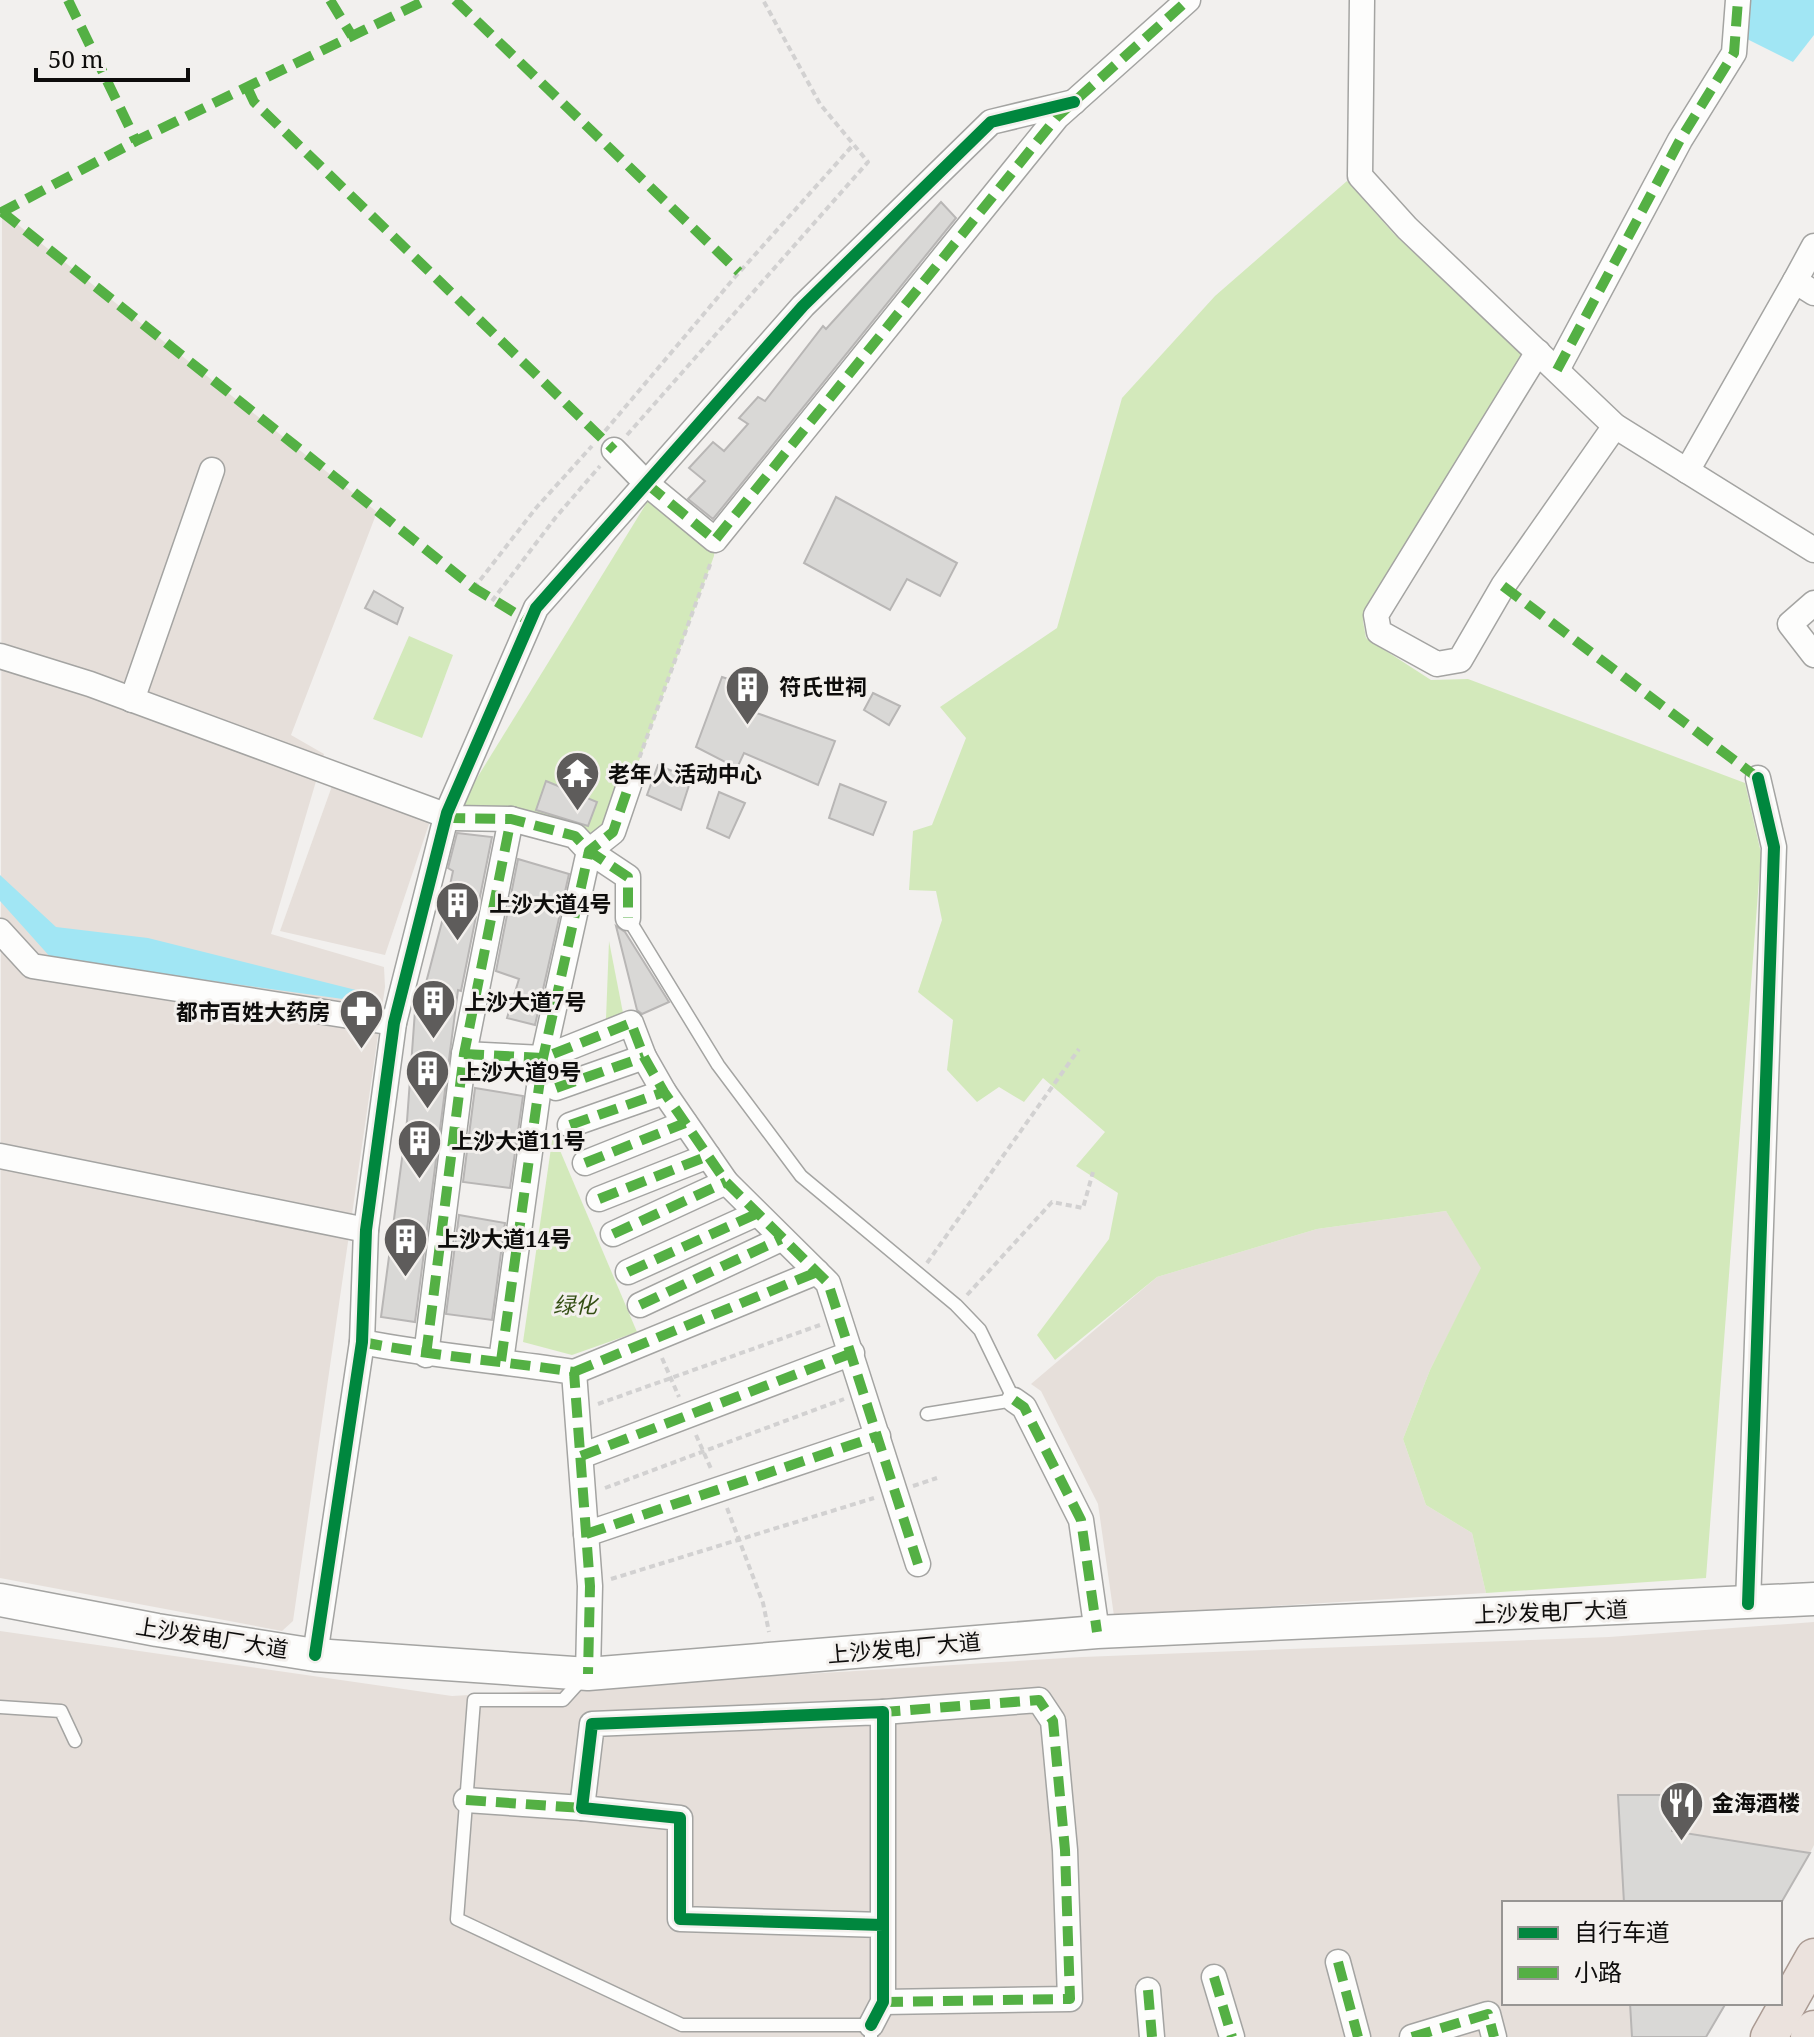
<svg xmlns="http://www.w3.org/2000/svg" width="1814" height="2037" font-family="'Noto Serif','Noto Sans SC',serif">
  <rect width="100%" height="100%" fill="#f2f0ee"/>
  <g fill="#e6dfda">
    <path d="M2 212 377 512 291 735 324 754 271 934 384 967 385 987 293 1621 282 1631 0 1578Z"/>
    <path d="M332 786 427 820 429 824 385 955 280 931Z"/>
    <path d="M1446 1211 1482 1268 1430 1370 1403 1439 1426 1505 1472 1533 1486 1593 1114 1616 1098 1504 1041 1391 1031 1384 1157 1277 1317 1229Z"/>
    <path d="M1814 1622V1845L1810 1853 1672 1831 1624 1903H1504V2003H1630L1632 2037H0V1631L452 1696 1082 1657 1609 1637Z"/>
  </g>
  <g fill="#d3e9bb">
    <path d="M1347 181 1394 234 1525 357 1363 621 1366 638 1431 680 1468 679 1745 783 1761 853 1706 1578 1486 1593 1472 1533 1426 1505 1403 1439 1430 1370 1481 1268 1446 1211 1317 1229 1157 1277 1055 1360 1037 1335 1109 1239 1118 1193 1076 1166 1105 1132 1043 1078 1024 1102 999 1087 977 1102 947 1070 953 1020 918 992 942 920 936 891 909 890 913 831 932 825 966 738 940 707 1057 628 1122 398 1215 296Z"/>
    <path d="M654 491 715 540 714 556 613 832 589 851 456 812Z"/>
    <path d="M409 636 453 655 422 738 373 719Z"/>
    <path d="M609 941 623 1013 606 1019Z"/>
    <path d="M553 1134 637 1332 572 1355 523 1342Z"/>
  </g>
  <g fill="#a1e6f4">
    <path d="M1748 0H1814V35L1793 62 1743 37Z"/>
    <path d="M0 875 56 927 148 938 372 994V1003L52 959 0 901Z"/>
  </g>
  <g fill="#d9d8d6" stroke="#b8b6b5" stroke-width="2">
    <path d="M941 202 956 218 713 519 688 499 705 481 689 468 713 442 724 451 748 424 739 418 758 397 765 401 823 326 826 329Z"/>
    <path d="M836 497 957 563 940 596 907 579 890 610 804 563Z"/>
    <path d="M374 591 403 608 397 624 365 608Z"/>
    <path d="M722 677 763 690 751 711 835 741 818 785 744 753 737 768 696 747Z"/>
    <path d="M873 693 900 706 889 725 864 710Z"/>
    <path d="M658 765 691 779 681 810 647 795Z"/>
    <path d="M546 781 597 802 588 826 536 810Z"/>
    <path d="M840 784 886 802 873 835 829 818Z"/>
    <path d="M719 792 745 803 729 838 707 828Z"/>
    <path d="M457 833 492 837 461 991 458 990 415 1322 381 1317 407 1121 416 997 422 998 443 918 453 871 448 868Z"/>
    <path d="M518 859 569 874 535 1025 507 1018 519 979 496 971Z"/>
    <path d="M616 926 625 932 669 1002 642 1014 637 1010Z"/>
    <path d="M475 1088 523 1096 510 1188 463 1182Z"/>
    <path d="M459 1215 505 1223 492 1320 446 1314Z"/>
    <path d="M1618 1795H1672V1831L1810 1853 1781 1903H1624Z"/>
    <path d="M1630 2003H1726L1706 2037H1632Z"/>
  </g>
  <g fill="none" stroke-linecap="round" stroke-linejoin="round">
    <defs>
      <g id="lane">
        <path d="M628 918 718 1065 801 1176 956 1305 980 1330 1014 1400 927 1414"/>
        <path d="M582 1679 563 1700H474L457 1919 682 2025H871V2037"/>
        <path d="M0 1707 61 1711 75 1741"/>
      </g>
      <g id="street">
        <path d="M1362 0 1360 176 1407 228 1615 426 1814 550"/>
        <path d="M1795 281 1814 246"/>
        <path d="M1538 352 1376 615 1379 632 1437 664 1460 660 1503 586 1615 426"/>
        <path d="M1557 370 1680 140 1734 53 1738 0"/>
        <path d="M614 450 647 484 715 540 1057 117 1188 0"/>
        <path d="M1687 471 1795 281 1814 293"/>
        <path d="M1814 603 1790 624 1814 655"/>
        <path d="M0 656 90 684 453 818 511 819 575 836 589 851 628 877V918"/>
        <path d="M132 700 212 470"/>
        <path d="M0 931 32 966 394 1023"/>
        <path d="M464 1054 543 1058 631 1023 644 1057 664 1092 726 1182 828 1283 918 1564"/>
        <path d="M556 1088 644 1057"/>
        <path d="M570 1125 664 1092"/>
        <path d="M0 1156 366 1230"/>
        <path d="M585 1163 685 1123"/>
        <path d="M599 1199 708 1156"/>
        <path d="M613 1234 726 1182"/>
        <path d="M628 1272 756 1214"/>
        <path d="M640 1305 781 1239"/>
        <path d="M362 1342C432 1356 503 1361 574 1372L590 1586 588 1674"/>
        <path d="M426 1355 464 1054 511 819"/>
        <path d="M501 1361 543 1058 589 851 613 832 629 785"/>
        <path d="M574 1372 817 1272"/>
        <path d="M1014 1400 1024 1407 1081 1520 1097 1632"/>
        <path d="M581 1456 852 1353"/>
        <path d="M586 1534 878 1436"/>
        <path d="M1748 1604 1774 847 1758 778"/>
        <path d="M315 1655 362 1342 366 1230 394 1023 447 813 536 608 803 306 991 122 1074 102"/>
        <path d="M466 1800 582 1808"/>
        <path d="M1338 1962 1358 2037"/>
        <path d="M1214 1977 1232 2037"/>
        <path d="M1148 1990 1152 2037"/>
        <path d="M883 2002 1070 1999 1065 1850 1053 1721 1039 1700 883 1712"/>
        <path d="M871 2025 883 2002V1712L592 1724 582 1808 680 1818V1919L883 1925"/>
        <path d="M1412 2037 1488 2014 1494 2037"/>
      </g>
      <path id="secondary" d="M0 1600 157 1630 315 1655 588 1674 1097 1632 1814 1599"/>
      <g id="primary">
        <path d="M1769 2037 1814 1957"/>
        <path d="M1809 2037 1814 2029"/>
      </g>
    </defs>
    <use href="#lane" stroke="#a4a4a2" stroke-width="15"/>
    <use href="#street" stroke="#a4a4a2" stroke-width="27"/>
    <use href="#secondary" stroke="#a4a4a2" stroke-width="35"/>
    <use href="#primary" stroke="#aa9a92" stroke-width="39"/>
    <g stroke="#d2d1d1" stroke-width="4" stroke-dasharray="6 4" stroke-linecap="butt">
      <path d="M605 431 735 277 853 145"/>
      <path d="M627 435 868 162 820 104 763 0"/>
      <path d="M474 588 536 508 592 446"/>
      <path d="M492 601 556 517 600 466"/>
      <path d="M636 767 711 562"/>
      <path d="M927 1263 1079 1049"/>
      <path d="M967 1295 1052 1202 1083 1208 1093 1172"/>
      <path d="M662 1358 679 1397"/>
      <path d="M598 1404 820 1325"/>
      <path d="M696 1435 712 1471"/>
      <path d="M913 1486 937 1478"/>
      <path d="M605 1488 844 1399"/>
      <path d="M727 1508 763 1603 769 1632"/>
      <path d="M611 1579 874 1498"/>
    </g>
    <use href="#lane" stroke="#fdfdfc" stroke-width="12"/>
    <use href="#street" stroke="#fdfdfc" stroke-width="24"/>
    <use href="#secondary" stroke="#fdfdfc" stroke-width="32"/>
    <use href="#primary" stroke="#ebe2dd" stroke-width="36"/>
    <g stroke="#54b044" stroke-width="10" stroke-dasharray="20 10" stroke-linecap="butt">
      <path d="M68 0 136 141"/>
      <path d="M330 0 352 36"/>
      <path d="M455 0 739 272"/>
      <path d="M247 87 254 102 614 450"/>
      <path d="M2 212 474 588 530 622"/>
      <path d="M0 213 136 141 426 0"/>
      <path d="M1557 370 1680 140 1734 53 1738 0"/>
      <path d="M647 484 715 540 1057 117 1188 0"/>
      <path d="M1503 586 1758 778"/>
      <path d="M447 813 453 818 511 819 575 836 589 851 628 877V918"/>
      <path d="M464 1054 543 1058 631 1023 644 1057 664 1092 726 1182 828 1283 918 1564"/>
      <path d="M556 1088 644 1057"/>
      <path d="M570 1125 664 1092"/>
      <path d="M585 1163 685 1123"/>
      <path d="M599 1199 708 1156"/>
      <path d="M613 1234 726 1182"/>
      <path d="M628 1272 756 1214"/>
      <path d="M640 1305 781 1239"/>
      <path d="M362 1342C432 1356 503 1361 574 1372L590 1586 588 1674"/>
      <path d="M426 1355 464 1054 511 819"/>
      <path d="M501 1361 543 1058 589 851 613 832 629 785"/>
      <path d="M574 1372 817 1272"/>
      <path d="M1014 1400 1024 1407 1081 1520 1097 1632"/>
      <path d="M581 1456 852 1353"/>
      <path d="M586 1534 878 1436"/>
      <path d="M466 1800 582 1808"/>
      <path d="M1338 1962 1358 2037"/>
      <path d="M1214 1977 1232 2037"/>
      <path d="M1148 1990 1152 2037"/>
      <path d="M883 2002 1070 1999 1065 1850 1053 1721 1039 1700 883 1712"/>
      <path d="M1412 2037 1488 2014 1494 2037"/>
    </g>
    <defs>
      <g id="cycleway">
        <path d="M1748 1604 1774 847 1758 778"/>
        <path d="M315 1655 362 1342 366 1230 394 1023 447 813 536 608 803 306 991 122 1074 102"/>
        <path d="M871 2025 883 2002V1712L592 1724 582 1808 680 1818V1919L883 1925"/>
      </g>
    </defs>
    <use href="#cycleway" stroke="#f3f0ed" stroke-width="17"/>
    <use href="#cycleway" stroke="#00873e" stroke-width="12"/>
  </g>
  <defs>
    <symbol id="building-pin" viewBox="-11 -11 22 30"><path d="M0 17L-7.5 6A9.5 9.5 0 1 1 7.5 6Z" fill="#5e5c5b" stroke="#f3f0ed"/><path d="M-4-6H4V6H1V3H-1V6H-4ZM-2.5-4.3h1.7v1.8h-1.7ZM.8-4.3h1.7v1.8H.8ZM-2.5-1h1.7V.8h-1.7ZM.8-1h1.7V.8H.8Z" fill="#fff"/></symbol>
    <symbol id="temple-pin" viewBox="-11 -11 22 30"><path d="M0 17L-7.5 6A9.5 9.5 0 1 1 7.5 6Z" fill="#5e5c5b" stroke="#f3f0ed"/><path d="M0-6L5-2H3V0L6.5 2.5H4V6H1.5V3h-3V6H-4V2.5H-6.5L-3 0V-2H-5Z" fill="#fff"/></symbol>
    <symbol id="pharmacy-pin" viewBox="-11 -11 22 30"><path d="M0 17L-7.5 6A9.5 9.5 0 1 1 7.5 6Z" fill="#5e5c5b" stroke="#f3f0ed"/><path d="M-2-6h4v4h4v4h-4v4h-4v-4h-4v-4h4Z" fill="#fff"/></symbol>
    <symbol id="restaurant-pin" viewBox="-11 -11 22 30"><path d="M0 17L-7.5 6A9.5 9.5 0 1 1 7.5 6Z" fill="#5e5c5b" stroke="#f3f0ed"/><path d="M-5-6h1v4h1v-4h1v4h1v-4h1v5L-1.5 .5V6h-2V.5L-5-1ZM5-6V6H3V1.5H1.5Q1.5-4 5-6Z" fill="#fff"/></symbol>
  </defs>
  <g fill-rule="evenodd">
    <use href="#building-pin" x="722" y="662" width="51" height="69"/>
    <use href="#temple-pin" x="552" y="748" width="51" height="69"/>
    <use href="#building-pin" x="432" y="878" width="51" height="69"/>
    <use href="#building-pin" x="408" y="976" width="51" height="69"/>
    <use href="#pharmacy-pin" x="336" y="986" width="51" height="69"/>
    <use href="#building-pin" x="402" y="1046" width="51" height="69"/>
    <use href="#building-pin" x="394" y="1116" width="51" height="69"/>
    <use href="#building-pin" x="380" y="1214" width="51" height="69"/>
    <use href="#restaurant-pin" x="1656" y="1778" width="51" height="69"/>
  </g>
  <g text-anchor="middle" stroke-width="6" stroke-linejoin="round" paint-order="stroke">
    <g font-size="22" font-weight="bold" fill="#0e0d0c" stroke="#f3f0ed" text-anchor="start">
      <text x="779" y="695">符氏世祠</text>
      <text x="608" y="782">老年人活动中心</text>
      <text x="489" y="912">上沙大道4号</text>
      <text x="464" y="1010">上沙大道7号</text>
      <text x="330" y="1020" text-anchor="end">都市百姓大药房</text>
      <text x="459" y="1080">上沙大道9号</text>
      <text x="451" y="1149">上沙大道11号</text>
      <text x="437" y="1247">上沙大道14号</text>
      <text x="1712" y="1811">金海酒楼</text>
    </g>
    <g font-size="22" font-style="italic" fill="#334e13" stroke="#f3f0ed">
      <text x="575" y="1313">绿化</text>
    </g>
    <g font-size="22" fill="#0e0d0c" stroke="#f3f0ed">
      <text transform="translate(1551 1612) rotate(-2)" y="8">上沙发电厂大道</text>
      <text transform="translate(212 1638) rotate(9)" y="8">上沙发电厂大道</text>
      <text transform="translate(904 1648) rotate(-5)" y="8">上沙发电厂大道</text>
    </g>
  </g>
  <rect x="1502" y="1901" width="280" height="104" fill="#f3f0ed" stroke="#979593" stroke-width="2"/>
  <rect x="1518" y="1927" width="40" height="12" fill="#00873e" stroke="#979593" stroke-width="2"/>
  <text x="1574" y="1941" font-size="24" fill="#0e0d0c">自行车道</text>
  <rect x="1518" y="1967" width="40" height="12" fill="#54b044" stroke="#979593" stroke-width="2"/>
  <text x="1574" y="1981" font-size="24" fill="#0e0d0c">小路</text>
  <path d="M36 68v12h152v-12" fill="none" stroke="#0e0d0c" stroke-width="4"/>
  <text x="48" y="68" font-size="24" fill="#0e0d0c" stroke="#f3f0ed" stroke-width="6" paint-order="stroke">50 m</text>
</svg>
